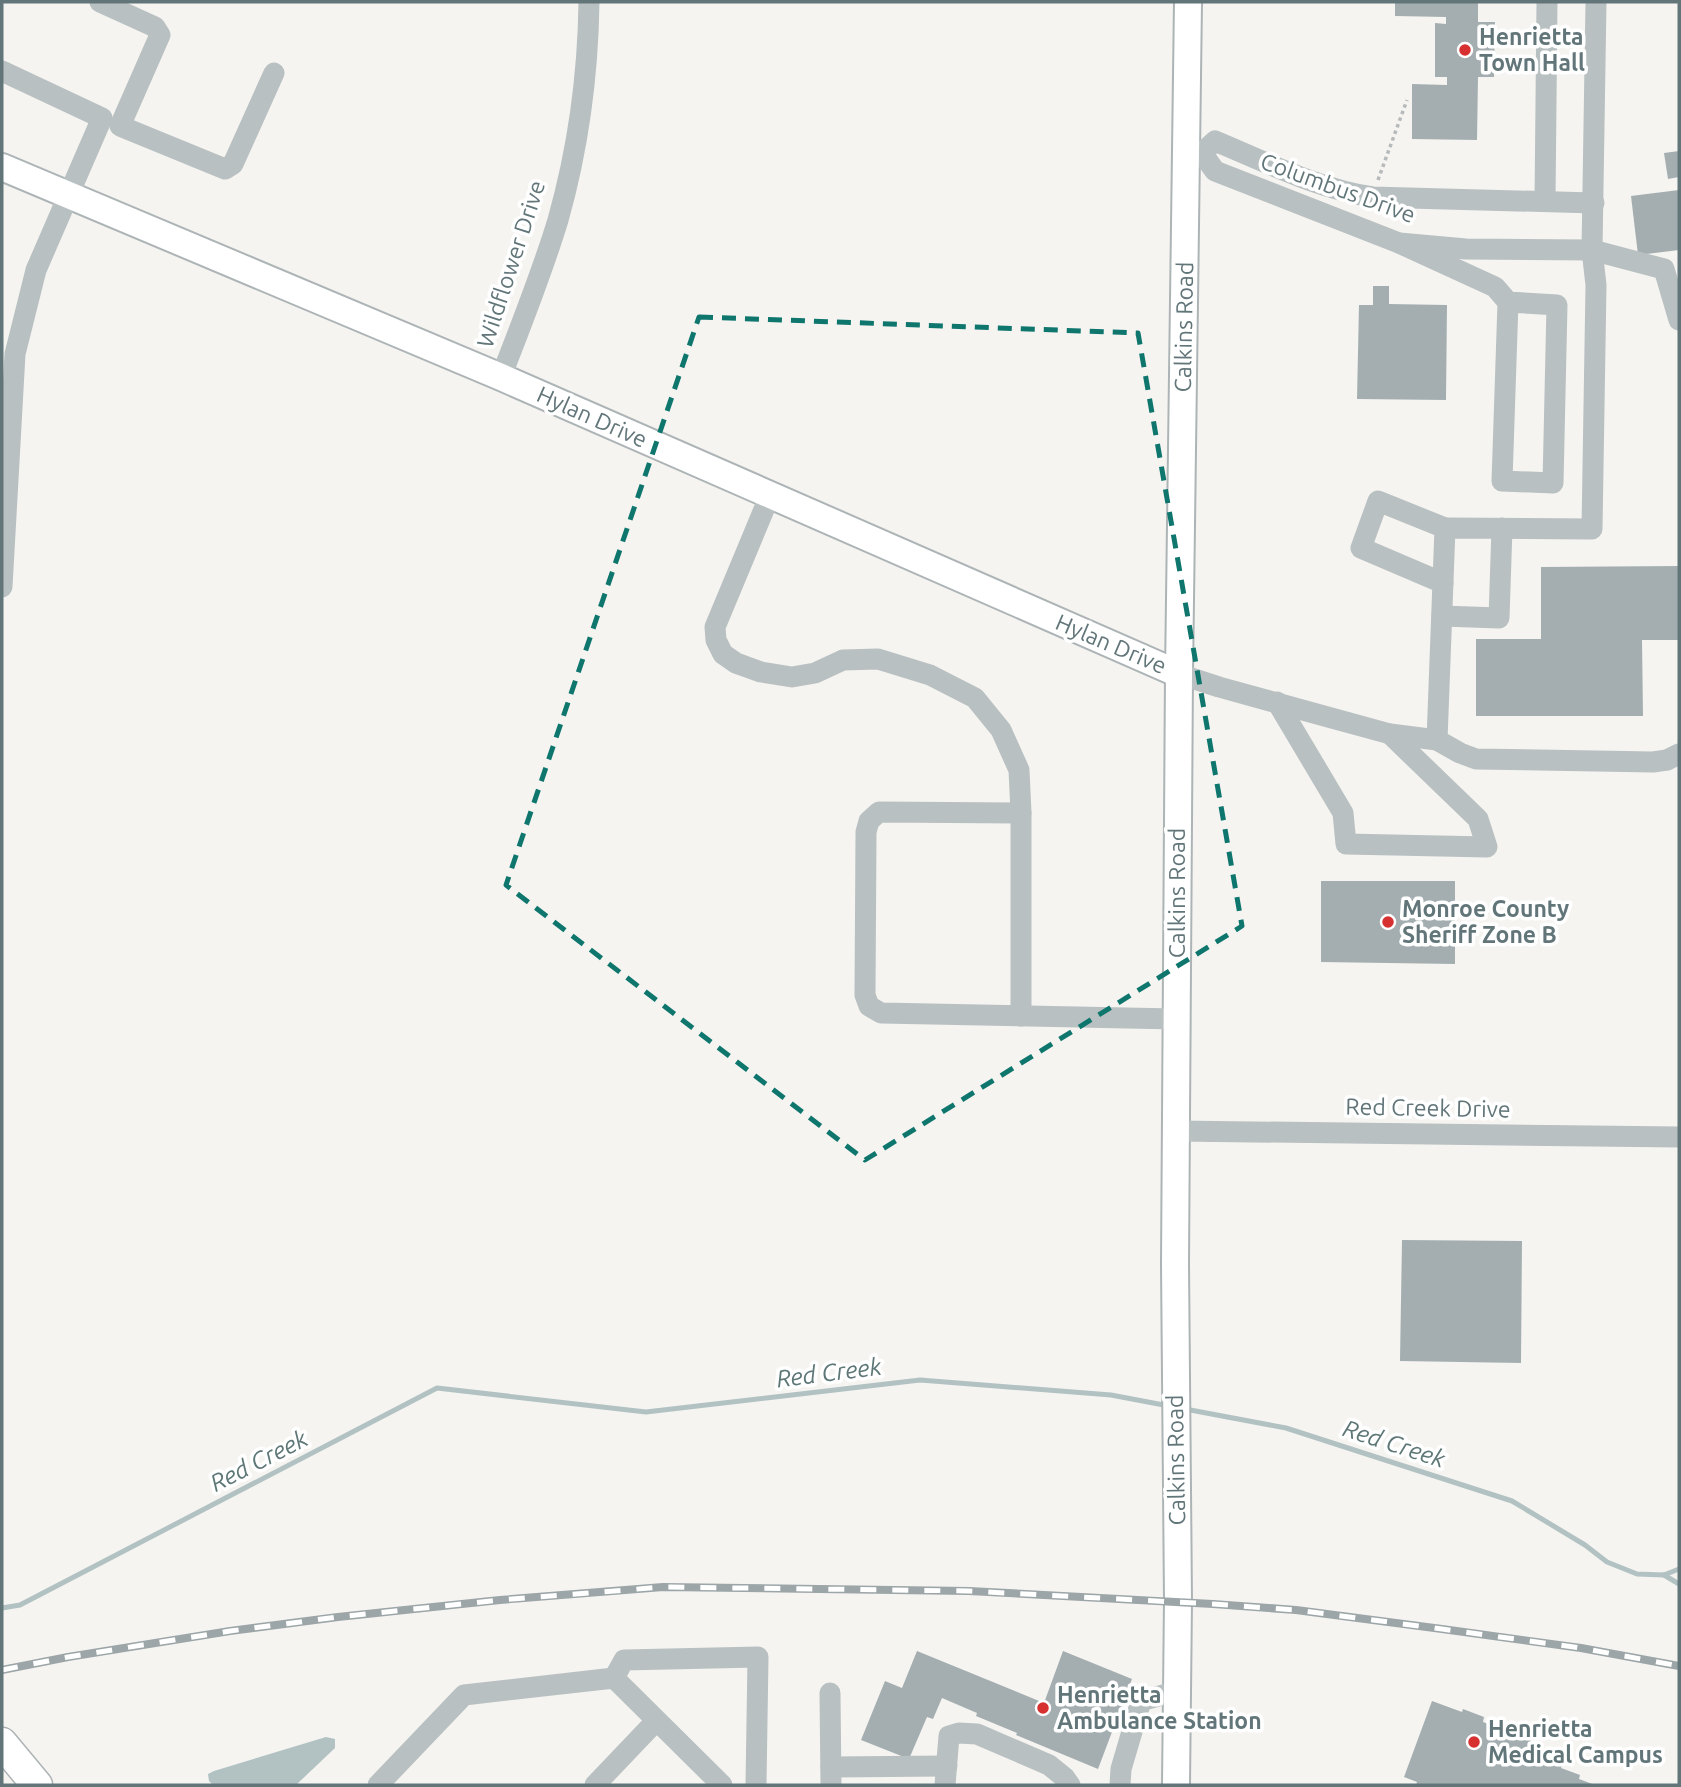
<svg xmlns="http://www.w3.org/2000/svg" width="1681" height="1787" font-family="Ubuntu,sans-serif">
  <rect width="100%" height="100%" fill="#f5f4f1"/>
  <path fill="#b2c2c3" d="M326 1737 335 1739V1748L296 1785H213L209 1781 208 1774 214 1771Z"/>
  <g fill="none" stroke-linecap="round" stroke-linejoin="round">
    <g stroke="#b2c2c3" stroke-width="5">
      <path d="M1185 1409 1286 1428 1512 1501 1585 1545 1607 1562 1637 1574 1664 1575 1679 1569"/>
      <path d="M1664 1575 1679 1584"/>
      <path d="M2 1608 20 1605 437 1388 646 1412 920 1380 1111 1395 1169 1406"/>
    </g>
  </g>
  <g fill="#a4aeb0">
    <path d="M1395 2H1478V22H1495L1494 77H1478L1477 140 1412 139V84L1447 85V77H1435V23L1446 24V17L1395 16Z"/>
    <path d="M1679 151V177L1668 179 1664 153Z"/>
    <path d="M1679 190V250L1638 255 1631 196Z"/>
    <path d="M1373 286H1389V304L1447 305 1446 400 1357 399 1359 305H1373Z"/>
    <path d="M1679 566V640H1642L1643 716H1476V639H1541V567Z"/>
    <path d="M1321 881H1455V964L1321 962Z"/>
    <path d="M1402 1240 1522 1241 1521 1363 1400 1361Z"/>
    <path d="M917 1651 1044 1703 1063 1651 1132 1679 1098 1769 1016 1735 1017 1733 976 1716 977 1713 942 1698 933 1719 927 1717 909 1759 861 1740 885 1681 902 1688Z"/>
    <path d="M1432 1701 1462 1712 1463 1709 1484 1717 1483 1722 1531 1739 1529 1746 1548 1752 1546 1756 1563 1762 1561 1768 1580 1775 1579 1779 1595 1785H1416L1417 1782 1404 1777Z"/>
  </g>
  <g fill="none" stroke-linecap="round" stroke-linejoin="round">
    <defs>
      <g id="major">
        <path d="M2 167 501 377 1179 674"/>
        <path d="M1176 1785 1178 1601 1175 1264 1179 674 1188 2"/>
      </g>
      <path id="highway" d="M2 1743 37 1785"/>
    </defs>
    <use href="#major" stroke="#adb4b6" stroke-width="30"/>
    <use href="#highway" stroke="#adb3b5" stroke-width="33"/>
    <path stroke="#b6babb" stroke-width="3.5" stroke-dasharray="3.5 3.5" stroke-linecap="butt" d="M1378 180 1407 100"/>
    <g stroke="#b9c0c1" stroke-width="21">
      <path d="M100 2 155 27 160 35 120 126 225 169 233 164 274 73"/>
      <path d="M2 71 102 118 36 270 15 354 2 587"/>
      <path d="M1187 150 1202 153 1215 171 1399 243 1466 249 1592 250 1664 269 1679 320"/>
      <path d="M1202 153 1215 141C1266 162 1318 189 1373 197L1594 203"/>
      <path d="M1545 201 1547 2"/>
      <path d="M1399 243 1495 287 1508 302 1502 481 1553 483 1557 305 1508 302"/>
      <path d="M501 377C521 325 542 273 558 220 578 149 588 75 589 2"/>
      <path d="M770 495 715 627 716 640 723 654 736 663 761 672 792 677 815 673 843 660 878 659 930 675 975 698 1001 730 1019 770 1021 813 879 812 869 821 866 832 865 995 869 1006 881 1013 1176 1019"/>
      <path d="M1443 583 1361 548 1378 501 1445 528"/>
      <path d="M1442 616 1499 618 1502 528"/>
      <path d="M1179 674 1219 687 1390 734 1437 740 1460 753 1476 759 1653 762 1667 760 1679 754"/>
      <path d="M1277 702 1343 813 1346 844 1487 847 1478 819 1390 734"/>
      <path d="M1437 740 1445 528 1592 529 1596 285 1592 250 1596 2"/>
      <path d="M1021 1016V813"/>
      <path d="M1176 1131 1679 1137"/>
      <path d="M614 1678 624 1660 758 1657 756 1785"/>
      <path d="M830 1693 831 1785"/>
      <path d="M831 1767 947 1766"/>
      <path d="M378 1785 464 1695 614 1678 722 1785"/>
      <path d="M595 1785 656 1721"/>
      <path d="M945 1785 949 1736 959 1733 977 1734 1049 1765 1065 1778 1070 1785"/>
      <path d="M1120 1785 1121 1769 1141 1701 1177 1691"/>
    </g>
    <use href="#major" stroke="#fff" stroke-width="26"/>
    <use href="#highway" stroke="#fff" stroke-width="30"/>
    <defs>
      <path id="rail" d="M2 1670 68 1657 230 1631 338 1617 500 1600 663 1587 969 1591 1213 1604 1296 1610 1442 1629 1581 1648 1679 1666"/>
    </defs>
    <use href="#rail" stroke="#9ca5a7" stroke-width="8"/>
    <use href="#rail" stroke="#fff" stroke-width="5" stroke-dasharray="16" stroke-linecap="butt"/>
  </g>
  <path fill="none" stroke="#0f766e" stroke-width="5" stroke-dasharray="14 9" stroke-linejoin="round" d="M699 317 1138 333 1242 926 865 1160 506 885Z"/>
  <g fill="#d63031" stroke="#fff" stroke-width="2.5">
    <circle cx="1465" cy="50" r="7"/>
    <circle cx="1388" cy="922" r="7"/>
    <circle cx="1043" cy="1708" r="7"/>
    <circle cx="1474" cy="1742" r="7"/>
  </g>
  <g text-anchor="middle" stroke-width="7" stroke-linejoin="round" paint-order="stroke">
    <g font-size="23" font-weight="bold" fill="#62767a" stroke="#fff" text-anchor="start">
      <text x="1479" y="45">Henrietta<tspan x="1479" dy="26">Town Hall</tspan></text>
      <text x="1402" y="917">Monroe County<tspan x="1402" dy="26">Sheriff Zone B</tspan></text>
      <text x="1057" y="1703">Henrietta<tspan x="1057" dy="26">Ambulance Station</tspan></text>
      <text x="1488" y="1737">Henrietta<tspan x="1488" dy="26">Medical Campus</tspan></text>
    </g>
    <g font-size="23" fill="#62767a" stroke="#fff">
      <text transform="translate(1338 188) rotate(20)" y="8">Columbus Drive</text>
      <text transform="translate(511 264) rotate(-72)" y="8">Wildflower Drive</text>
      <text transform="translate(1184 327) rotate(-89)" y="8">Calkins Road</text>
      <text transform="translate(592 417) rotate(24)" y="8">Hylan Drive</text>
      <text transform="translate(1111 644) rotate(23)" y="8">Hylan Drive</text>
      <text transform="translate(1177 893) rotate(-90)" y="8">Calkins Road</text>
      <text transform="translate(1428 1108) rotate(1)" y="8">Red Creek Drive</text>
      <text transform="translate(1176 1460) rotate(-91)" y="8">Calkins Road</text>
    </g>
    <g font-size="24" font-style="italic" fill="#5d7676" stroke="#fff">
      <text transform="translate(829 1373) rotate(-7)" y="8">Red Creek</text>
      <text transform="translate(1394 1444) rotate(18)" y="8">Red Creek</text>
      <text transform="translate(259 1461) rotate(-27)" y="8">Red Creek</text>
    </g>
  </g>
  <rect width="1681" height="1787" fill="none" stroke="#62767a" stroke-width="7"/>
</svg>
